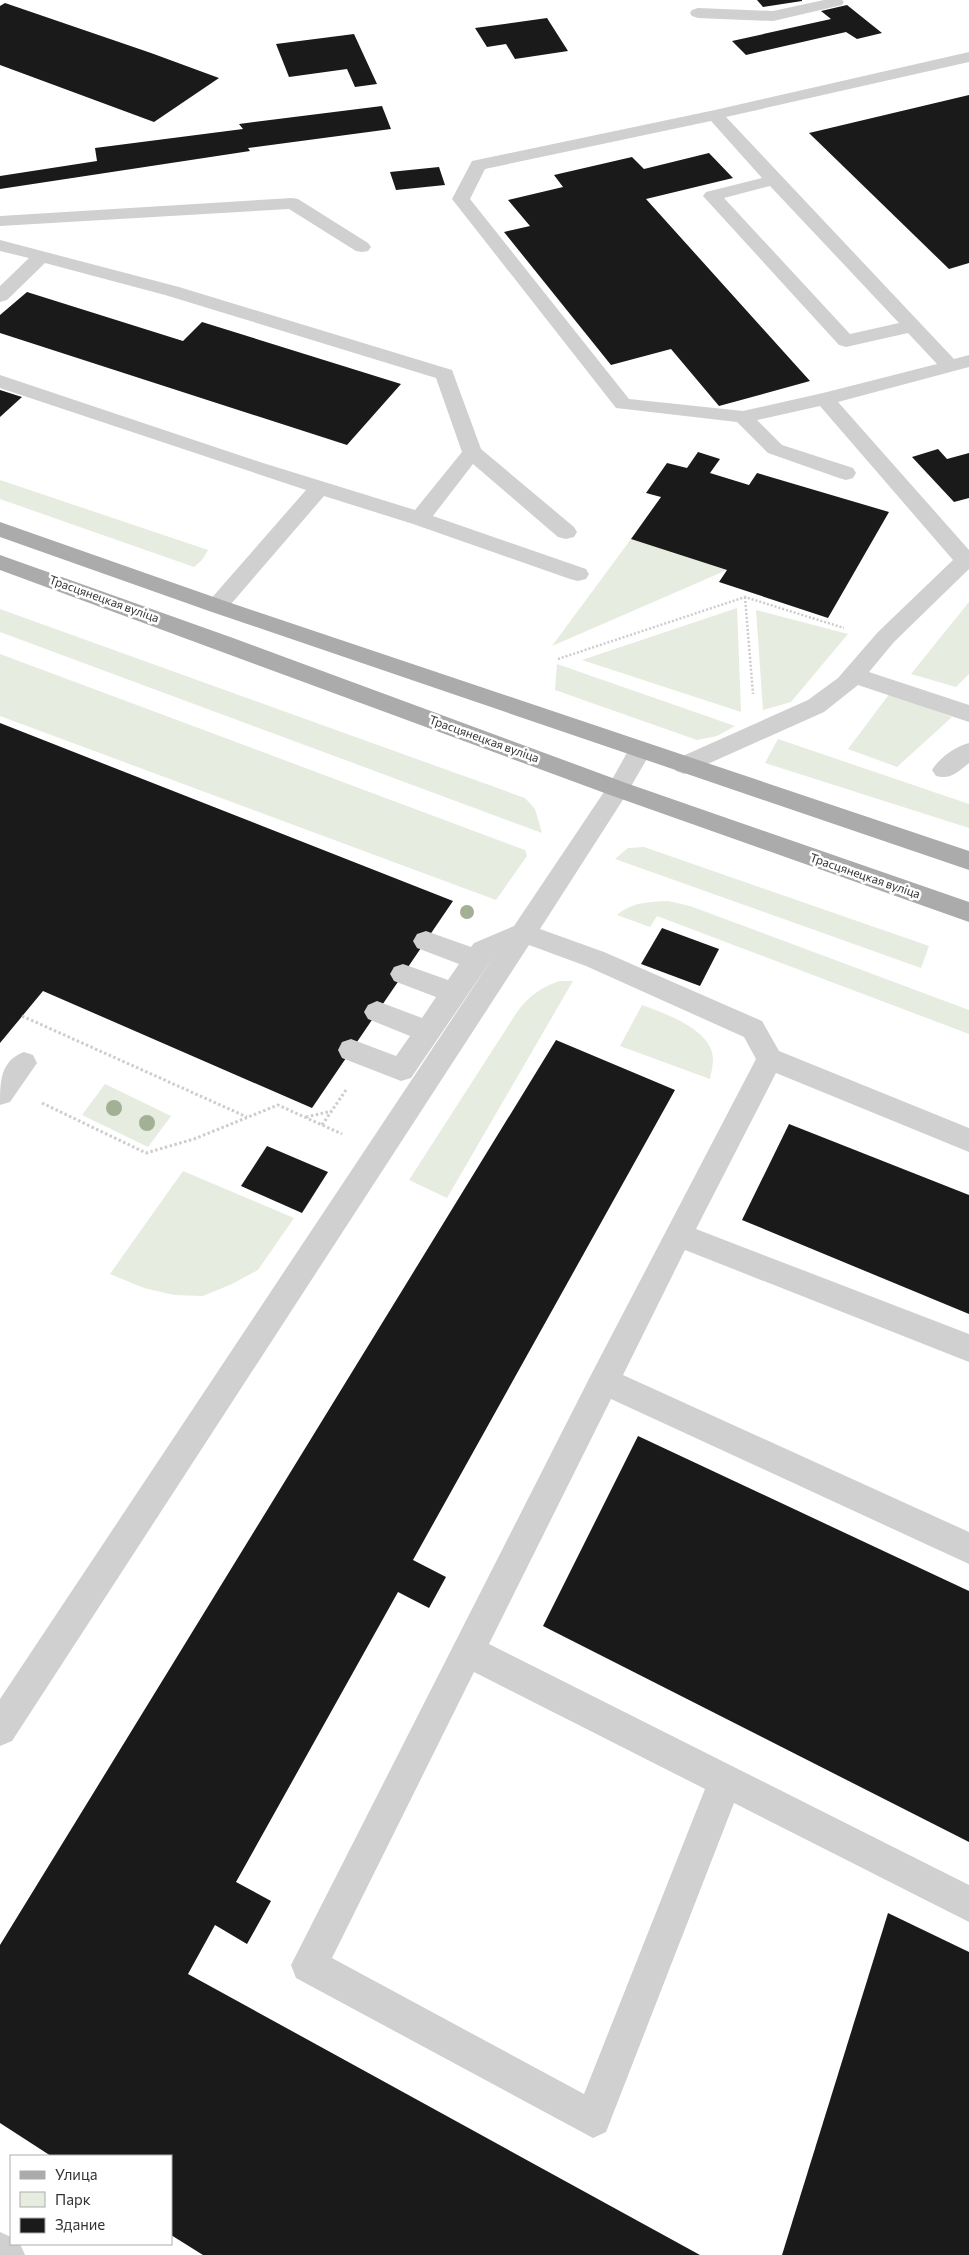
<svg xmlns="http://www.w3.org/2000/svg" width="969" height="2255" font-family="Commissioner,sans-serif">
  <rect width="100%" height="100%" fill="#fff"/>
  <g fill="#e6ecdf">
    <path d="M0 480 208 550 202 560 194 567 0 499Z"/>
    <path d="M631 539 727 570 552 646Z"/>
    <path d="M969 602V674L956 687 911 674Z"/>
    <path d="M737 608 741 712 582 660Z"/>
    <path d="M0 609 525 798 535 809 542 833 0 632Z"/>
    <path d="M756 610 848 634 791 702 763 710Z"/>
    <path d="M0 654 525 850 527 856 496 900 0 716Z"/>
    <path d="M557 664 735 726 717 736 697 740 555 690Z"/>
    <path d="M890 693 952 717 897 767 848 749Z"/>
    <path d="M778 739 969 804V828L765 763Z"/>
    <path d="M644 847 929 946 921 968 615 859 628 848Z"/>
    <path d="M668 901 690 906 969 1010V1034L657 916 650 927 617 915C632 902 649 902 668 901Z"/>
    <path d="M559 981H573L447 1198 409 1180 517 1012C530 995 539 989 559 981Z"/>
    <path d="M642 1005C664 1013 713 1030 713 1059 713 1066 711 1073 710 1079L620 1046Z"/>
    <path d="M105 1084 171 1116 148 1147 82 1115Z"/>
    <path d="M183 1171 294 1218 258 1270 232 1284 203 1296 174 1295 144 1288 110 1274Z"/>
  </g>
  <g fill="#1a1a1a">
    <path d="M757 0H802V1L763 7Z"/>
    <path d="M5 3 151 53 219 78 154 122 0 65V6Z"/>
    <path d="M847 5 882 33 857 39 846 32 746 55 732 41 831 19 821 11Z"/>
    <path d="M547 18 568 51 515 59 506 44 487 47 475 28Z"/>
    <path d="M354 34 377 84 355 87 347 69 289 77 276 44Z"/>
    <path d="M969 95V263L949 269 809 133Z"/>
    <path d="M382 106 391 129 248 148 250 151 0 189V176L97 161 95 148 243 129 239 124Z"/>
    <path d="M709 153 733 178 646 199 810 381 719 406 671 349 611 365 504 232 530 226 508 200 563 187 554 175 632 157 644 169Z"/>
    <path d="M439 167 445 185 396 190 390 172Z"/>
    <path d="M27 292 183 341 202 322 401 384 347 445 0 333V315Z"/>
    <path d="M0 390 22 397 0 417Z"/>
    <path d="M938 449 947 459 969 453V498L954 502 912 457Z"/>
    <path d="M698 452 720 459 710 473 749 485 757 473 889 512 828 618 719 582 727 570 631 539 661 497 646 493 667 463 687 468Z"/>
    <path d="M0 723 453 901 312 1108 43 991 0 1043Z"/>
    <path d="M662 928 719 949 700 986 641 964Z"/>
    <path d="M556 1040 675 1090 413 1560 446 1577 429 1608 398 1592 236 1882 271 1901 247 1944 215 1925 188 1974 700 2255H203L171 2235V2156H51L0 2123V1945Z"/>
    <path d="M789 1124 969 1195V1314L742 1220Z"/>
    <path d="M267 1146 328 1172 302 1213 241 1186Z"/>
    <path d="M638 1436 969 1591V1842L543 1626Z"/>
    <path d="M888 1913 969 1952V2255H782Z"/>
  </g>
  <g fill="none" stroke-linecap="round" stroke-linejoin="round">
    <g stroke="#cdcdcd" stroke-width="2.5" stroke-dasharray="2 2" stroke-linecap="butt">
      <path d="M745 597 753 694"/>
      <path d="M558 659 745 597 844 628"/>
    </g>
    <g stroke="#cdcdcd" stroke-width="3" stroke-dasharray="2.5 2.5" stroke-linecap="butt">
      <path d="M22 1016 247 1117"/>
      <path d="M42 1103 146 1153 194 1139 278 1105 342 1134"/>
      <path d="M306 1117 332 1111"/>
      <path d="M322 1125 346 1090"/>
    </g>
    <g fill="#d0d0d0" fill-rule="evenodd">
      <path d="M824 0H842L844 2 842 5 773 21 698 18 692 16 690 13 692 10 698 8 773 11Z"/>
      <path d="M969 52V62L726 117 954 359 969 355V367L838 402 969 550V569L894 642 869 672 969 705V722L858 685 824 712 692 771 684 774 676 771 672 765 676 759 808 700 838 678 878 632 953 560 820 406 757 420 782 445 853 468 856 473 853 478 846 480 839 478 768 453 737 422 616 408 452 199 472 161 715 110ZM711 121 762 178 706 192 703 196 839 345 846 347 908 333 937 364 823 393 743 411 629 399 470 199 485 169ZM770 186 899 323 850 334 724 198Z"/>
      <path d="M292 198 298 199 368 243 371 247 368 251 362 252 356 251 289 209 0 226V216Z"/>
      <path d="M0 240 179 287 452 370 481 449 574 527 577 532 574 537 566 539 558 537 473 464 433 516 586 569 589 574 586 579 578 581 570 579 413 524 324 496 225 611 217 613 209 611 206 606 209 601 306 490 0 388V375L263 463 415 510 462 452 436 378 165 295 45 263 7 300 0 302V286L29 258 0 251Z"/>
      <path d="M640 742 648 744 652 750 626 795 540 929 604 952 762 1021 779 1051 969 1128V1152L776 1073 696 1229 969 1334V1362L685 1250 623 1375 969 1532V1564L611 1399 489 1644 969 1885V1922L734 1803 606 2132 593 2138 296 1978 291 1965 593 1371 756 1059 744 1037 586 966 529 945 12 1741 0 1746V1699L494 956 411 1078 401 1081 342 1058 338 1050 342 1042 351 1039 396 1056 410 1036 368 1019 364 1012 368 1005 377 1001 422 1018 436 997 394 981 390 974 394 967 403 964 448 980 459 964 417 948 413 941 417 934 426 931 471 947 474 943 514 926 610 783 632 744ZM474 1672 705 1789 584 2094 332 1958Z"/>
      <path d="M969 743V763C958 772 950 780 936 776L932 770C939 758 956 746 969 743Z"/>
      <path d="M24 1052 33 1055 37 1063 10 1102 0 1105C0 1082 0 1061 24 1052Z"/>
      <path d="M0 2232 11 2237V2244H20L25 2255H0Z"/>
    </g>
    <g fill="#ababab" fill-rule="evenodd">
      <path d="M0 522 225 601 969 851V870L209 611 0 537Z"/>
      <path d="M0 555 233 638 626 783 969 902V922L610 795 0 570Z"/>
    </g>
  </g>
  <g fill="#a2b095">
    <circle cx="467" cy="912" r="7"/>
    <circle cx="114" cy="1108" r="8"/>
    <circle cx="147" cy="1123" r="8"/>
  </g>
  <g text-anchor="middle" stroke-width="5" stroke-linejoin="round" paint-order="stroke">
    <g font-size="12" fill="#333" stroke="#fff">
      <text transform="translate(104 599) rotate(20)" y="4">Трасцянецкая вуліца</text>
      <text transform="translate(484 739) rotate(20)" y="4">Трасцянецкая вуліца</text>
      <text transform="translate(865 876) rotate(19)" y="4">Трасцянецкая вуліца</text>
    </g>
  </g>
  <rect x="10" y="2155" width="162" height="90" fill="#ffffff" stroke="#adadad"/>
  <rect x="20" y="2171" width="25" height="8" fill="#ababab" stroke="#adadad"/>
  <text x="55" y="2180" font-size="15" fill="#333333">Улица</text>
  <rect x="20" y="2192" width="25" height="15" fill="#e6ecdf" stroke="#adadad"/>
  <text x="55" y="2205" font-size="15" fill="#333333">Парк</text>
  <rect x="20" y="2218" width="25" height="15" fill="#1a1a1a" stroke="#adadad"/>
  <text x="55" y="2230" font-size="15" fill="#333333">Здание</text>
</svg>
